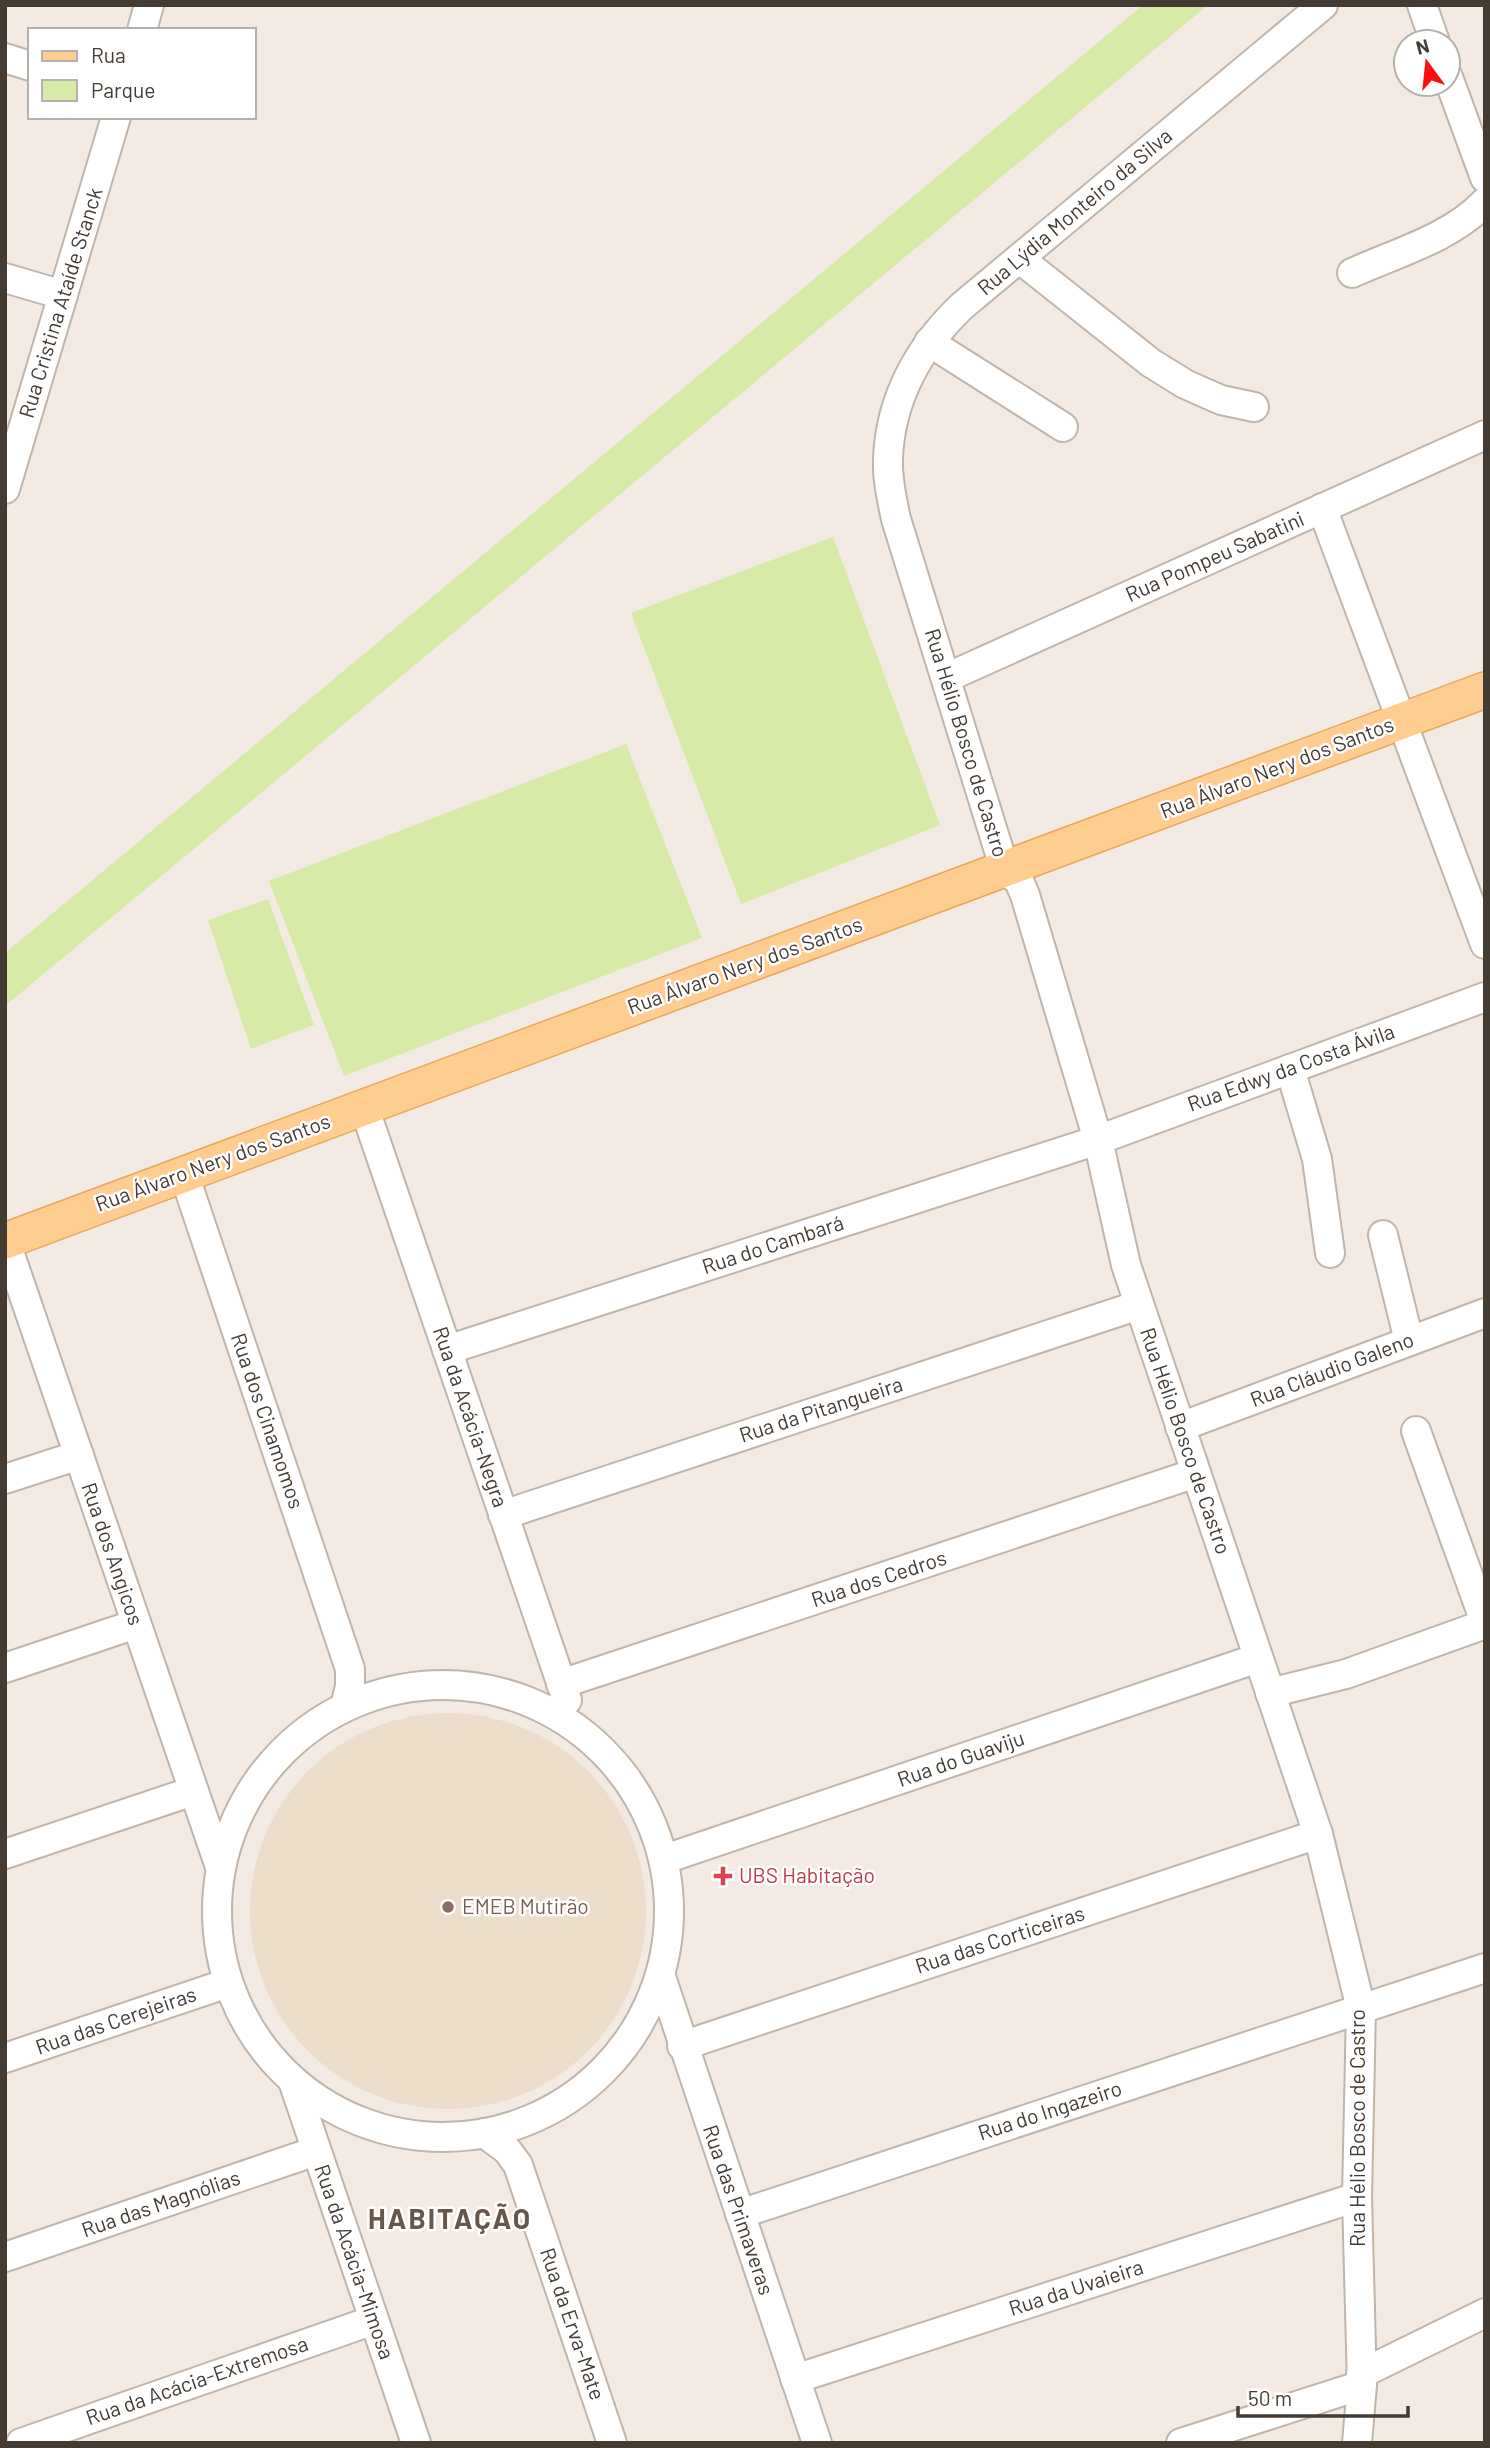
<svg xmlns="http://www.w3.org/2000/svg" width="1490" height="2448" font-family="Barlow,sans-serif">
  <rect width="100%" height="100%" fill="#f3ebe3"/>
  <circle fill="#eddecc" cx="448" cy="1911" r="198"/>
  <g fill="#d7eaa8">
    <path d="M1143 5H1208L5 1006V953Z"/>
    <path d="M833 537 940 825 741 904 631 613Z"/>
    <path d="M626 744 702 938 344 1076 269 881Z"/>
    <path d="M268 899 314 1025 251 1049 208 920Z"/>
  </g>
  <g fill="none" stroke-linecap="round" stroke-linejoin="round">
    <defs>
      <g id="minor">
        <path d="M1323 5 962 306C919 347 890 399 888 459 887 479 892 500 896 519L1005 870 1019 881 1025 895 1098 1140 1126 1265 1318 1834 1361 2009 1357 2197 1362 2385 1357 2443"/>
        <path d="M1422 5 1435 42"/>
        <path d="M142 30 149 5"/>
        <path d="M5 58 30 66"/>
        <path d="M1448 77 1485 178"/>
        <path d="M1020 259 1151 363 1185 384 1221 400 1254 407"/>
        <path d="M1352 273C1396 253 1451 238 1485 202"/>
        <path d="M5 278 63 295"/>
        <path d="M929 342 1063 427"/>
        <path d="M5 489 116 117"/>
        <path d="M1322 508 1485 944"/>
        <path d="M946 678 1485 435"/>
        <path d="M1290 1069 1317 1159 1330 1253"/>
        <path d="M364 1107 567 1700"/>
        <path d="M184 1174 350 1669V1686L345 1707"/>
        <path d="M1383 1235 1409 1341"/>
        <path d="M5 1240 220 1867"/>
        <path d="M447 1350 1098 1140 1485 997"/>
        <path d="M1180 1427 1485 1313"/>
        <path d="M1416 1431 1485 1622"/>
        <path d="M5 1479 79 1455"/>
        <path d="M503 1515 1139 1305"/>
        <path d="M5 1668 136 1624"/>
        <path d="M561 1684 1196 1473"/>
        <circle cx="443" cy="1911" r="226"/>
        <path d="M1270 1693 1346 1674 1485 1624"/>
        <path d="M5 1854 193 1791"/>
        <path d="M665 1859 1258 1658"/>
        <path d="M661 1977 817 2443"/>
        <path d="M682 2046 1318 1834"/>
        <path d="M5 2058 228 1983"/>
        <path d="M293 2081 416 2443"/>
        <path d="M484 2133 507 2150 518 2165 612 2443"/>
        <path d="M740 2214 1485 1968"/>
        <path d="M5 2257 316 2151"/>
        <path d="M1361 2374 1485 2313"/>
        <path d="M795 2379 1357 2197"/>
        <path d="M21 2443 374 2320"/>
        <path d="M1181 2443 1362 2385"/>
      </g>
      <path id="major" d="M5 1241 1485 690"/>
    </defs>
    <use href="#minor" stroke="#c1b4a8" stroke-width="32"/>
    <use href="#major" stroke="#eaa759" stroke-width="38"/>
    <use href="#minor" stroke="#fff" stroke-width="28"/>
    <use href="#major" stroke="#ffcd8f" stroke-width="35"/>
  </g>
  <path fill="#e0444e" stroke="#fff" stroke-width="2.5" d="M719.5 1865.5h7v7h7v7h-7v7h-7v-7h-7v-7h7z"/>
  <circle fill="#8d6e63" stroke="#fff" stroke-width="2.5" cx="448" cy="1907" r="7"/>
  <g text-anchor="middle" stroke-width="5" stroke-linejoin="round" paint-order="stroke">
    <g font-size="21" fill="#443b33" stroke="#fff">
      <text transform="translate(1075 212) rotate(-40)" y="7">Rua Lýdia Monteiro da Silva</text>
      <text transform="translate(61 303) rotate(-73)" y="7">Rua Cristina Ataíde Stanck</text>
      <text transform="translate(1215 557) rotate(-24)" y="7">Rua Pompeu Sabatini</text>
      <text transform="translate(966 743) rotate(73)" y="7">Rua Hélio Bosco de Castro</text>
      <text transform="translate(1277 768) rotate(-21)" y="7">Rua Álvaro Nery dos Santos</text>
      <text transform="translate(745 966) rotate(-20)" y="7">Rua Álvaro Nery dos Santos</text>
      <text transform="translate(1291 1068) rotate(-20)" y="7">Rua Edwy da Costa Ávila</text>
      <text transform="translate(213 1163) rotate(-20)" y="7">Rua Álvaro Nery dos Santos</text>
      <text transform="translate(773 1245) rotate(-18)" y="7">Rua do Cambará</text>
      <text transform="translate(1332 1370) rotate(-21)" y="7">Rua Cláudio Galeno</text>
      <text transform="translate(821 1410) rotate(-18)" y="7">Rua da Pitangueira</text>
      <text transform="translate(470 1417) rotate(71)" y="7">Rua da Acácia-Negra</text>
      <text transform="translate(267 1421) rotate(71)" y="7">Rua dos Cinamomos</text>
      <text transform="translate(1185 1441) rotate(71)" y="7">Rua Hélio Bosco de Castro</text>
      <text transform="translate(112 1554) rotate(71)" y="7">Rua dos Angicos</text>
      <text transform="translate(879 1579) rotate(-18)" y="7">Rua dos Cedros</text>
      <text transform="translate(961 1759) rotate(-19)" y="7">Rua do Guaviju</text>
      <text transform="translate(1000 1940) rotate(-18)" y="7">Rua das Corticeiras</text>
      <text transform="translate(116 2021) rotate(-19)" y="7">Rua das Cerejeiras</text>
      <text transform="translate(1050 2111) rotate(-18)" y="7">Rua do Ingazeiro</text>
      <text transform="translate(1358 2128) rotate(-90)" y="7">Rua Hélio Bosco de Castro</text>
      <text transform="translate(161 2204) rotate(-19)" y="7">Rua das Magnólias</text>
      <text transform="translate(738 2210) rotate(71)" y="7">Rua das Primaveras</text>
      <text transform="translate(354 2262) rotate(71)" y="7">Rua da Acácia-Mimosa</text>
      <text transform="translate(1076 2288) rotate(-18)" y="7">Rua da Uvaieira</text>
      <text transform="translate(572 2324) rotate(71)" y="7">Rua da Erva-Mate</text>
      <text transform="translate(197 2381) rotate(-19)" y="7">Rua da Acácia-Extremosa</text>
    </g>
    <g font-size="21" fill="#be3a42" stroke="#fff" text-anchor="start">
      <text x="739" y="1883">UBS Habitação</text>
    </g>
    <g font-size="21" fill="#785e54" stroke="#fff" text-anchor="start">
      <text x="462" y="1914">EMEB Mutirão</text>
    </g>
    <g font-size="28" font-weight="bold" letter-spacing="2" fill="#685749" stroke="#fff">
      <text x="450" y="2229">HABITAÇÃO</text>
    </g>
  </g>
  <rect width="1490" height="2448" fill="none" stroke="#443b33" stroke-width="14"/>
  <rect x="28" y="28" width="228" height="91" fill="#ffffff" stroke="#b4b1ad" stroke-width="2"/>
  <rect x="42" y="51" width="35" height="10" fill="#ffcd8f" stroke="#b4b1ad" stroke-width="2"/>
  <text x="91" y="63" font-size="21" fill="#443b33">Rua</text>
  <rect x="42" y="80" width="35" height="21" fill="#d7eaa8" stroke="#b4b1ad" stroke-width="2"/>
  <text x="91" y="98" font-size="21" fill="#443b33">Parque</text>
  <g transform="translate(1427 63) rotate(345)"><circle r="33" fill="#ffffff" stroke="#b4b1ad" stroke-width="2"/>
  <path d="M0-5L12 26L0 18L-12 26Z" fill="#ff0d11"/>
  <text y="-10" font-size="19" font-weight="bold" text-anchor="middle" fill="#443b33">N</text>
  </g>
  <path d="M1238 2406v10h170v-10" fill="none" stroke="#443b33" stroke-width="3.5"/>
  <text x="1248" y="2406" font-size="21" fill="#443b33" stroke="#ffffff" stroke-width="5" paint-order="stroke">50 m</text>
</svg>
